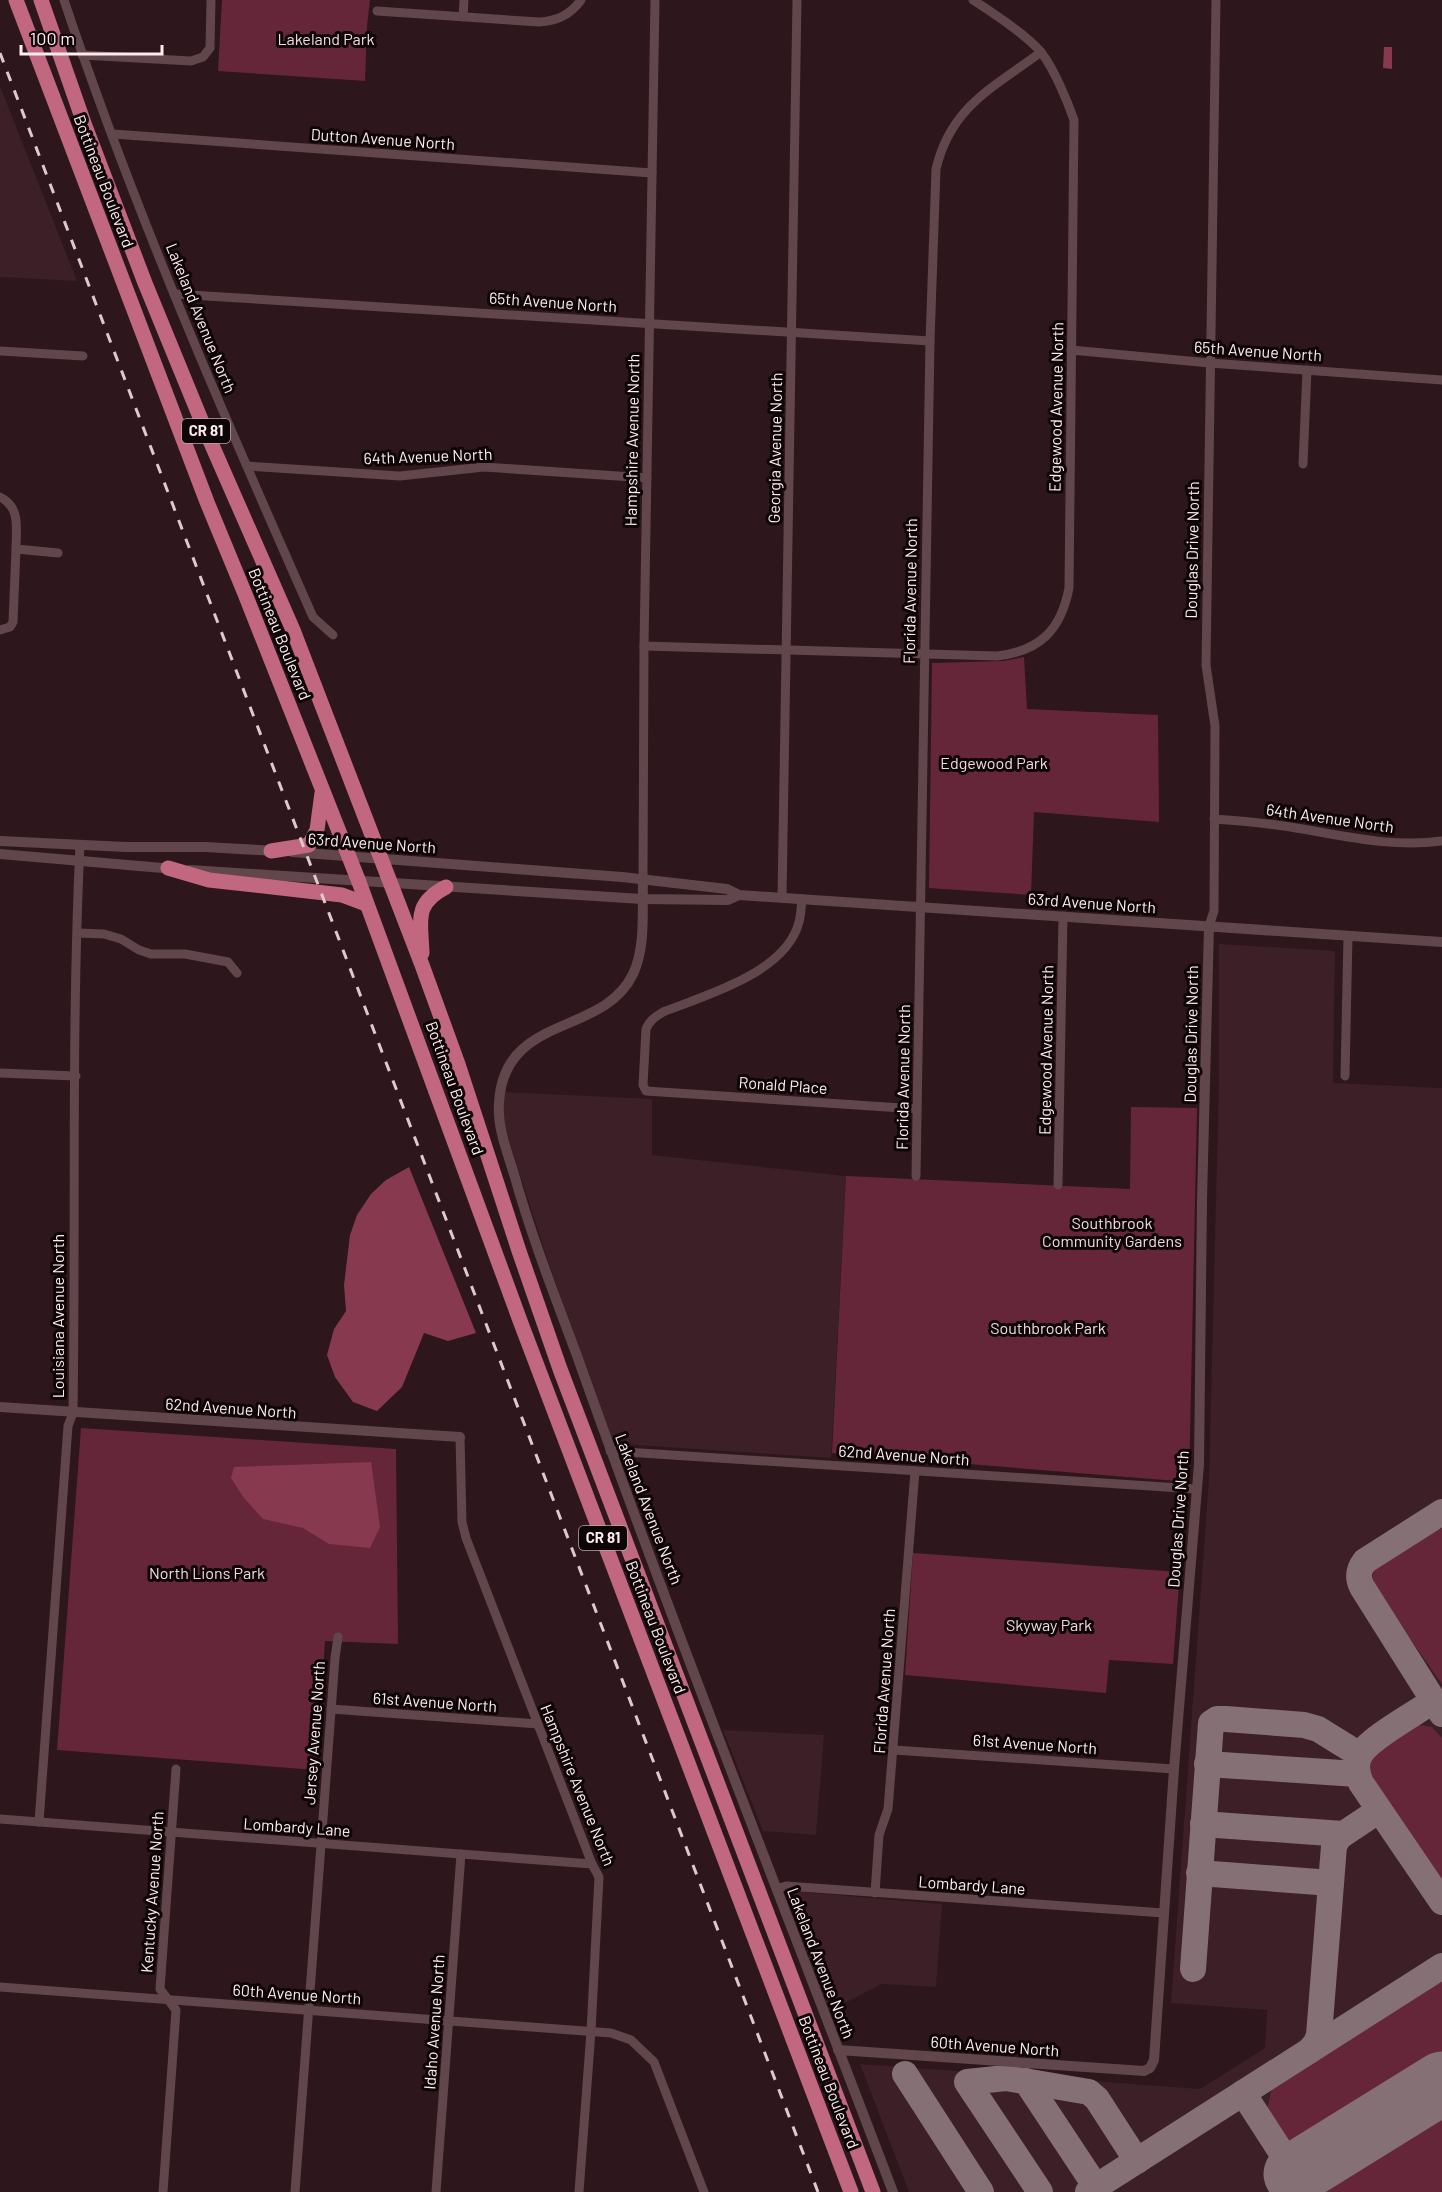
<svg xmlns="http://www.w3.org/2000/svg" width="1442" height="2192" font-family="Barlow,sans-serif">
  <rect width="100%" height="100%" fill="#2d161c"/>
  <g fill="#3d1f27">
    <path d="M0 86 77 281 0 277Z"/>
    <path d="M1219 944 1335 951 1333 1083 1442 1088V2192H909L860 2064 1200 2089 1265 2048 1267 2010 1171 2003 1209 1479 1219 1081Z"/>
    <path d="M504 1092 652 1099V1155L846 1176 831 1458 620 1444 610 1438 549 1264 507 1135 501 1112Z"/>
    <path d="M723 1730 824 1735 816 1835 763 1831Z"/>
    <path d="M801 1892 942 1904 936 1987 882 1984 829 2011 790 1906 791 1900 795 1894Z"/>
  </g>
  <g fill="#662639">
    <path d="M222 0H370L367 26 365 81 218 71Z"/>
    <path d="M1024 657 1027 709 1158 715 1159 822 1034 812 1031 895 929 888 932 663 1004 661Z"/>
    <path d="M1131 1107 1197 1108 1189 1482 832 1453 846 1176 1130 1189Z"/>
    <path d="M81 1428 396 1449 398 1644 325 1641 316 1770 57 1750Z"/>
    <path d="M1442 1529V1684L1384 1602 1372 1578 1374 1570 1381 1561 1431 1530Z"/>
    <path d="M913 1553 1180 1572 1173 1664 1109 1660 1106 1693 905 1675Z"/>
    <path d="M1418 1725 1432 1727 1442 1738V1888L1366 1778C1365 1771 1364 1761 1370 1755 1378 1746 1407 1730 1418 1725Z"/>
    <path d="M1442 1978V2061L1312 2145 1282 2138 1266 2115 1272 2087Z"/>
    <path d="M1442 2099V2192H1325L1329 2174 1334 2170Z"/>
  </g>
  <g fill="#873950">
    <path d="M1384 47H1392V69L1383 68Z"/>
    <path d="M409 1167 476 1333 448 1341 424 1333 402 1387 377 1411 353 1402 335 1377 327 1355 334 1329 346 1311 344 1285 350 1235 357 1215 371 1194 386 1180Z"/>
    <path d="M371 1462 380 1527 370 1548 329 1544 303 1528 263 1519 244 1498 231 1478 234 1467Z"/>
  </g>
  <g fill="none" stroke-linecap="round" stroke-linejoin="round">
    <g stroke="#857075" stroke-width="26">
      <path d="M1442 1512 1365 1561C1358 1570 1357 1577 1362 1587L1442 1714"/>
      <path d="M1433 1701C1416 1713 1368 1739 1360 1755 1355 1764 1357 1774 1361 1783L1442 1902"/>
      <path d="M1207 1764 1357 1774"/>
      <path d="M1203 1824 1343 1834"/>
      <path d="M1199 1873 1331 1883"/>
      <path d="M1193 1969 1211 1723 1217 1719H1226L1304 1725 1318 1729 1360 1755"/>
      <path d="M1309 2051 1316 2043 1319 2035 1334 1846 1339 1837 1378 1811"/>
      <path d="M905 2074 981 2192"/>
      <path d="M1026 2081 1096 2187"/>
      <path d="M1243 2093 1307 2192"/>
      <path d="M1040 2192 967 2082 1006 2078 1089 2092 1097 2099 1137 2161"/>
      <path d="M1088 2192 1442 1966"/>
    </g>
    <path stroke="#857075" stroke-width="63" d="M1295 2174 1442 2083"/>
    <g stroke="#61464c" stroke-width="9">
      <path d="M64 0C134 210 223 414 313 617L333 635"/>
      <path d="M377 11 539 22C557 21 570 15 581 0"/>
      <path d="M463 17 464 0"/>
      <path d="M82 55 191 61 203 57 210 48 211 0"/>
      <path d="M113 134 652 173"/>
      <path d="M174 294 930 341"/>
      <path d="M1071 350 1210 363 1442 380"/>
      <path d="M0 351 83 356"/>
      <path d="M1303 464 1307 370"/>
      <path d="M247 466 400 476 484 467 647 478"/>
      <path d="M0 497C21 507 16 529 16 549L58 553"/>
      <path d="M0 630 10 627 13 622 16 549"/>
      <path d="M644 646 997 656C1040 651 1061 630 1069 588L1074 120C1067 100 1054 69 1041 52 1024 33 994 14 973 0"/>
      <path d="M1214 819C1242 821 1269 823 1296 828 1345 836 1393 848 1442 841"/>
      <path d="M643 881 644 646 655 0"/>
      <path d="M782 897 797 0"/>
      <path d="M802 899C801 907 801 915 799 922 786 973 706 995 663 1012 655 1017 649 1021 646 1029L643 1085 646 1091 917 1109"/>
      <path d="M1209 926 1214 911 1215 726 1206 665 1216 0"/>
      <path d="M78 933 104 934 121 939 139 950 151 954H185L228 962 237 973"/>
      <path d="M0 1073 76 1076"/>
      <path d="M1345 1076 1348 936"/>
      <path d="M916 1176 930 341 936 169C951 106 993 88 1041 52"/>
      <path d="M1058 1185 1063 916"/>
      <path d="M460 1437 462 1522 466 1538 592 1864 599 1877 591 2031 579 2192"/>
      <path d="M610 1451 1196 1489"/>
      <path d="M331 1709 538 1724"/>
      <path d="M894 1750 1174 1769"/>
      <path d="M0 1819 592 1864"/>
      <path d="M39 1822 68 1426 73 1413C76 1223 71 1034 80 845"/>
      <path d="M777 1889 786 1886 1164 1913"/>
      <path d="M875 1893 879 1835 888 1809 915 1471"/>
      <path d="M0 1987 611 2033 631 2040 654 2062 704 2192"/>
      <path d="M163 2192 176 2010 160 1989 176 1769"/>
      <path d="M295 2192 335 1658 338 1637"/>
      <path d="M436 2192 461 1854"/>
    </g>
    <g stroke="#61464c" stroke-width="10">
      <path d="M0 841 126 847H205L276 851"/>
      <path d="M292 852 622 877 727 889 739 895 1442 942"/>
      <path d="M0 854 174 869"/>
      <path d="M190 870 642 899 728 900 739 895"/>
      <path d="M643 881C642 910 646 947 633 974 603 1037 504 1013 499 1103 497 1127 507 1151 514 1174 531 1235 554 1294 576 1353 676 1635 787 1913 893 2192"/>
      <path d="M0 1407 460 1437"/>
      <path d="M838 2050 1144 2071 1150 2068 1154 2060 1174 1769 1199 1464 1202 1200 1209 926"/>
    </g>
    <g stroke="#c26780" stroke-width="15">
      <path d="M16 0 207 502 245 594 359 882 522 1326 851 2192"/>
      <path d="M41 0 85 126 145 283 204 427 293 630 422 965 458 1064 519 1251 560 1369 873 2192"/>
      <path d="M271 851 309 845 317 830 322 793"/>
      <path d="M168 868 209 880 342 895 366 904"/>
      <path d="M422 953C421 921 413 904 446 887"/>
    </g>
    <path stroke="#ddcace" stroke-width="3" stroke-dasharray="10 10" stroke-linecap="butt" d="M0 53 818 2192"/>
  </g>
  <g text-anchor="middle" stroke-width="6" stroke-linejoin="round" paint-order="stroke">
    <g fill="#0e0507" stroke="#b6a7aa" stroke-width="1.5">
      <rect x="182" y="419" width="48" height="24" rx="4.5"/>
      <rect x="579" y="1526" width="48" height="24" rx="4.5"/>
    </g>
    <g font-size="15" font-weight="bold" fill="#feecf0">
      <text x="206" y="436">CR 81</text>
      <text x="603" y="1543">CR 81</text>
    </g>
    <g font-size="16" fill="#f1d9de" stroke="#0e0507">
      <text x="326" y="45">Lakeland Park</text>
      <text x="994" y="769">Edgewood Park</text>
      <text x="1112" y="1229">Southbrook<tspan x="1112" dy="18">Community Gardens</tspan></text>
      <text x="1048" y="1334">Southbrook Park</text>
      <text x="207" y="1579">North Lions Park</text>
      <text x="1049" y="1631">Skyway Park</text>
    </g>
    <g font-size="16" fill="#feecf0" stroke="#0e0507">
      <text transform="translate(383 139) rotate(4)" y="6">Dutton Avenue North</text>
      <text transform="translate(104 181) rotate(69)" y="6">Bottineau Boulevard</text>
      <text transform="translate(553 302) rotate(4)" y="6">65th Avenue North</text>
      <text transform="translate(201 318) rotate(68)" y="6">Lakeland Avenue North</text>
      <text transform="translate(1258 351) rotate(4)" y="6">65th Avenue North</text>
      <text transform="translate(1056 407) rotate(-89)" y="6">Edgewood Avenue North</text>
      <text transform="translate(632 440) rotate(-89)" y="6">Hampshire Avenue North</text>
      <text transform="translate(775 448) rotate(-89)" y="6">Georgia Avenue North</text>
      <text transform="translate(428 456) rotate(-2)" y="6">64th Avenue North</text>
      <text transform="translate(1192 550) rotate(-89)" y="6">Douglas Drive North</text>
      <text transform="translate(910 591) rotate(-89)" y="6">Florida Avenue North</text>
      <text transform="translate(280 634) rotate(68)" y="6">Bottineau Boulevard</text>
      <text transform="translate(1330 818) rotate(8)" y="6">64th Avenue North</text>
      <text transform="translate(372 843) rotate(4)" y="6">63rd Avenue North</text>
      <text transform="translate(1092 903) rotate(4)" y="6">63rd Avenue North</text>
      <text transform="translate(1191 1034) rotate(-89)" y="6">Douglas Drive North</text>
      <text transform="translate(1046 1050) rotate(-89)" y="6">Edgewood Avenue North</text>
      <text transform="translate(903 1077) rotate(-89)" y="6">Florida Avenue North</text>
      <text transform="translate(783 1085) rotate(4)" y="6">Ronald Place</text>
      <text transform="translate(455 1088) rotate(70)" y="6">Bottineau Boulevard</text>
      <text transform="translate(58 1316) rotate(-90)" y="6">Louisiana Avenue North</text>
      <text transform="translate(231 1408) rotate(4)" y="6">62nd Avenue North</text>
      <text transform="translate(904 1455) rotate(4)" y="6">62nd Avenue North</text>
      <text transform="translate(649 1509) rotate(69)" y="6">Lakeland Avenue North</text>
      <text transform="translate(1178 1519) rotate(-86)" y="6">Douglas Drive North</text>
      <text transform="translate(656 1627) rotate(69)" y="6">Bottineau Boulevard</text>
      <text transform="translate(884 1681) rotate(-86)" y="6">Florida Avenue North</text>
      <text transform="translate(435 1702) rotate(4)" y="6">61st Avenue North</text>
      <text transform="translate(314 1733) rotate(-86)" y="6">Jersey Avenue North</text>
      <text transform="translate(1035 1744) rotate(4)" y="6">61st Avenue North</text>
      <text transform="translate(578 1785) rotate(68)" y="6">Hampshire Avenue North</text>
      <text transform="translate(297 1827) rotate(4)" y="6">Lombardy Lane</text>
      <text transform="translate(972 1885) rotate(4)" y="6">Lombardy Lane</text>
      <text transform="translate(152 1892) rotate(-86)" y="6">Kentucky Avenue North</text>
      <text transform="translate(821 1963) rotate(69)" y="6">Lakeland Avenue North</text>
      <text transform="translate(297 1994) rotate(4)" y="6">60th Avenue North</text>
      <text transform="translate(434 2022) rotate(-86)" y="6">Idaho Avenue North</text>
      <text transform="translate(995 2046) rotate(4)" y="6">60th Avenue North</text>
      <text transform="translate(829 2082) rotate(69)" y="6">Bottineau Boulevard</text>
    </g>
  </g>
  <path d="M21 45v9h141v-9" fill="none" stroke="#feecf0" stroke-width="3"/>
  <text x="30" y="45" font-size="18" fill="#feecf0" stroke="#0e0507" stroke-width="4.5" paint-order="stroke">100 m</text>
</svg>
